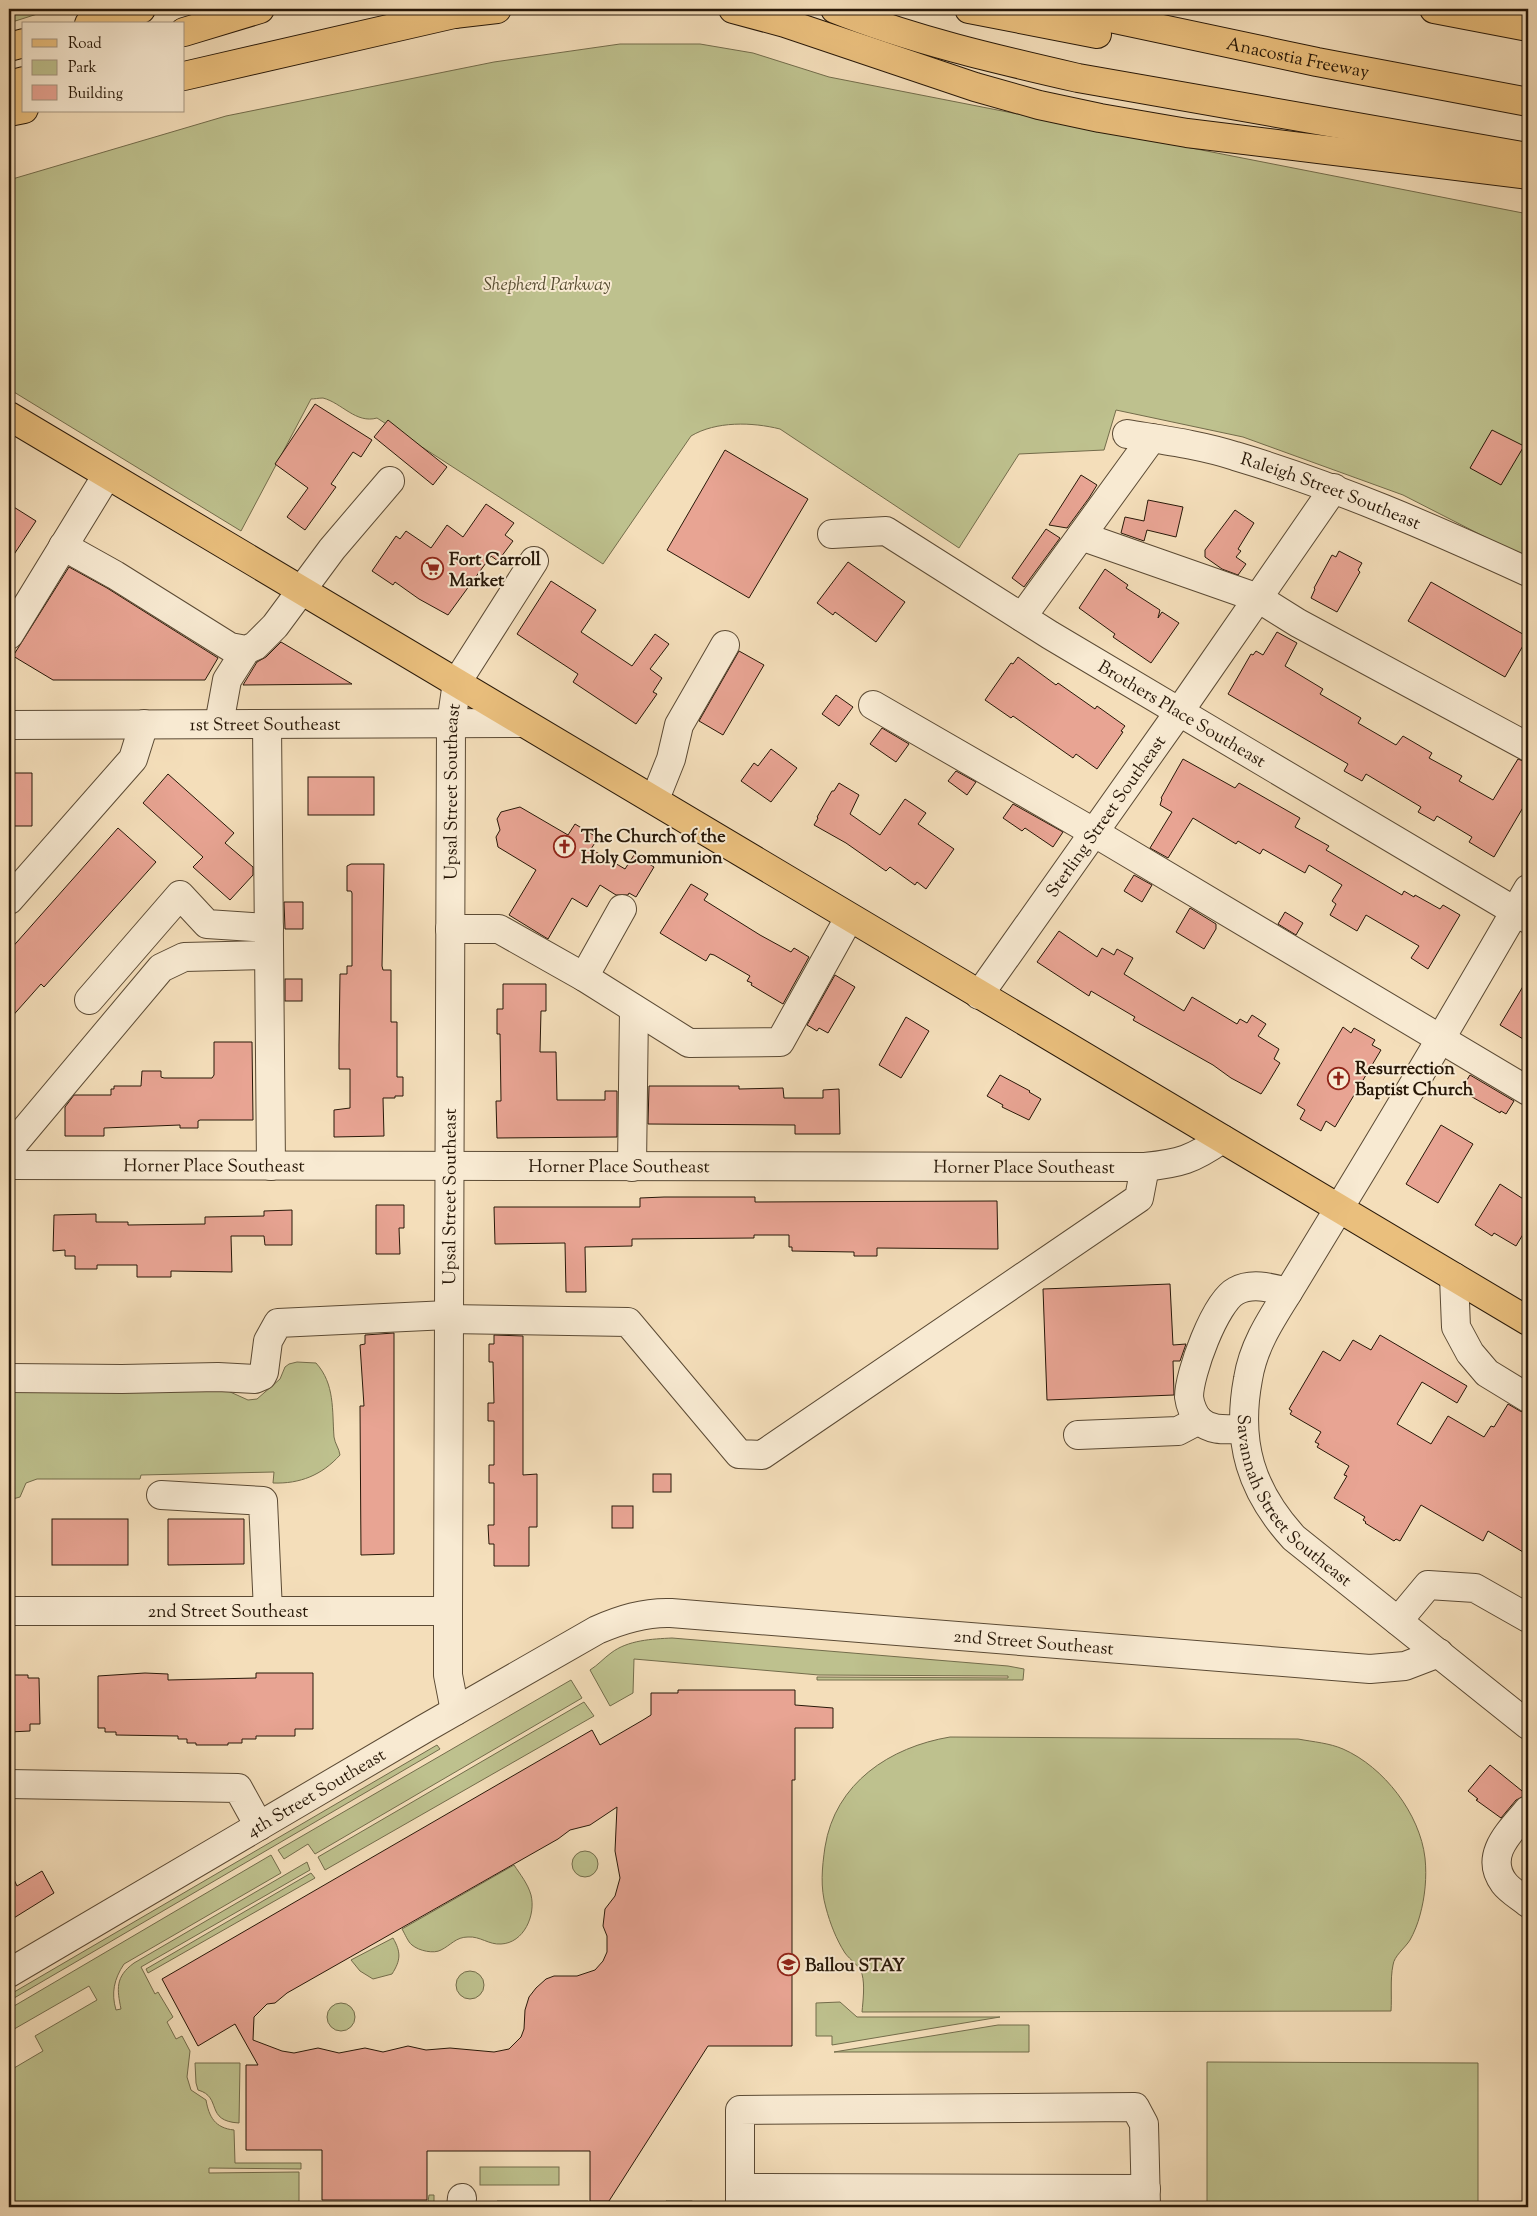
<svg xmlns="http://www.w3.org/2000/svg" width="1537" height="2216" font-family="'Sorts Mill Goudy',serif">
  <rect width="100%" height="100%" fill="#f4deba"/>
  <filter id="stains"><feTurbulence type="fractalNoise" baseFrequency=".004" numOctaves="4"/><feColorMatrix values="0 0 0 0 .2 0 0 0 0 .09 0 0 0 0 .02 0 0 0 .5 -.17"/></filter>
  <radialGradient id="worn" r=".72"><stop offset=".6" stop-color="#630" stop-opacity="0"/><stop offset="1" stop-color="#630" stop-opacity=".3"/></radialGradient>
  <g fill="#bec18e" stroke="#736c4b">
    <path d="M9 9H53L9 23Z"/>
    <path d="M620 44H700L753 53 829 77 1528 214V559L1403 495 1243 437 1116 410 1104 450 1019 454 959 548 780 429C752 422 716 421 691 436L603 564 377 418C356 424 342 403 323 398 319 398 314 399 311 399L241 531 9 389V180L226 116 494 62Z"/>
    <path d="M297 1362 316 1363C335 1384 332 1410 334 1437 335 1444 339 1448 340 1455 322 1475 300 1484 273 1483L274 1472 141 1475 140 1479H37L26 1483 20 1497 9 1500V1392L205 1389 228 1391 248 1400 257 1399 280 1379 285 1367 289 1364Z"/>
    <path d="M672 1638 1008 1666 1024 1669 1023 1680H817V1677L1008 1678V1676L819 1675 634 1659 633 1693 610 1706 590 1670C598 1665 604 1658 611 1653 628 1640 652 1639 672 1638Z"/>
    <path d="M571 1680 582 1698 315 1854 308 1844 284 1859 278 1850Z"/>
    <path d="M584 1702 594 1716 325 1870 318 1857Z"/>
    <path d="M950 1737 1298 1739C1314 1742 1329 1743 1343 1749 1384 1767 1420 1814 1425 1858 1427 1877 1425 1897 1420 1915 1418 1923 1414 1933 1410 1940 1405 1948 1394 1956 1393 1965 1390 1979 1392 1997 1391 2011L862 2012C863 2001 865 1985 862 1974 860 1966 850 1960 845 1953 836 1939 830 1923 826 1908 820 1887 822 1868 825 1847 835 1783 890 1747 950 1737Z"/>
    <path d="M437 1745 440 1749 9 2001V1995Z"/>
    <circle cx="585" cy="1864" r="13"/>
    <path d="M271 1855 281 1873 124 1964C114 1979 111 1993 116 2010L121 2009C117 1989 115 1977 134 1963L307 1862 310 1870 141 1967 155 1994 158 1992 173 2017 167 2022 176 2039 182 2036 190 2051 187 2077 191 2090 206 2100C209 2117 215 2128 234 2130L235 2163H301V2169L209 2168V2173L299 2172V2207H17L9 2205V2071L43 2051 35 2036 97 2000 89 1986 9 2032V2009Z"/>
    <path d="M514 1865C520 1874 528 1884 531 1895 536 1915 524 1943 501 1944 489 1945 480 1936 468 1937 456 1937 451 1945 441 1950 434 1954 419 1951 412 1945 408 1942 405 1934 402 1929Z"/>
    <path d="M311 1873 315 1878 148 1973 146 1969Z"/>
    <path d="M393 1938C401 1952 401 1960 392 1974L373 1979 360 1971 351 1960Z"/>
    <circle cx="470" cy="1985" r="14"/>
    <path d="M840 2002 857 2017H1000L832 2045V2036H816V2003Z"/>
    <circle cx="341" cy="2017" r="14"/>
    <path d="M998 2025H1029V2052H834Z"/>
    <path d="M1207 2062 1478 2063V2203H1207Z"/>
    <path d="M195 2063H240L239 2123C204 2121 223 2097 198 2090L196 2083Z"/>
    <rect x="480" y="2167" width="79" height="18"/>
    <path d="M429 2195H434V2207H350V2202H428Z"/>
    <path d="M497 2201H588L589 2203H610L617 2207H497Z"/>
    <path d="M666 2201H692L701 2207H676Z"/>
  </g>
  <g fill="#e8a493" stroke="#281808" fill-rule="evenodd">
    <path d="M315 404 372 440 361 457 353 452 331 484 336 487 305 530 287 517 308 488 275 464Z"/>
    <path d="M388 420 447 467 433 485 374 437Z"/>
    <path d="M1492 430 1524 446 1501 485 1470 468Z"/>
    <path d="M725 450 808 499 749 598 667 550Z"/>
    <path d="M1081 475 1097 485 1089 498 1067 528 1049 525Z"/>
    <path d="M1148 500 1183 507 1176 537 1147 530 1144 541 1121 533 1125 517 1144 521Z"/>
    <path d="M9 504 36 521 9 562Z"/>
    <path d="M486 504 514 523 505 535 513 541 498 561 491 556 448 615 419 599 395 582 393 585 372 571 396 536 400 539 406 531 431 548 447 525 463 537Z"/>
    <path d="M1235 510 1254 523 1238 549 1241 551 1236 557 1246 564 1238 575 1222 569 1205 557V550Z"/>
    <path d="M1046 529 1060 538 1024 587 1012 578Z"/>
    <path d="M1339 551 1362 563 1358 570 1360 572 1337 612 1311 598 1315 589 1314 588 1332 555 1336 557Z"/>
    <path d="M848 562 905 602 876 642 835 612 833 615 817 603Z"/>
    <path d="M69 567 107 588 218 658 205 680H53L13 656Z"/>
    <path d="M1105 569 1128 585 1126 588 1160 610 1158 618 1162 612 1179 623 1151 663 1113 637 1115 634 1079 608Z"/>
    <path d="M551 581 596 610 581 632 632 666 655 634 669 644 650 669 662 678 653 692 657 694 636 724 573 682 578 674 517 634Z"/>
    <path d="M1431 582 1528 637 1505 677 1408 621Z"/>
    <path d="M1277 632 1297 643 1285 666 1323 689 1320 694 1361 718 1358 723 1396 745 1403 736 1432 753 1429 758 1462 776 1459 781 1493 800 1518 759 1528 763V799L1494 857 1469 842 1472 837 1437 816 1434 821 1418 812 1421 807 1366 774 1362 781 1344 771 1348 764 1228 694 1251 654 1253 655 1256 651 1263 655Z"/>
    <path d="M281 642 352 684 243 685 257 662 266 657Z"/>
    <path d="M739 651 764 665 723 735 699 721Z"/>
    <path d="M1018 657 1056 685 1058 683 1095 709 1097 706 1125 726 1121 731 1123 732 1097 769 1076 754 1073 758 1013 716 1011 718 985 700 1011 663 1013 664Z"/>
    <path d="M836 695 853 707 839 726 822 714Z"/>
    <path d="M882 728 909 744 896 762 870 744Z"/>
    <path d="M771 749 797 768 771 802 741 781 754 763 758 766Z"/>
    <path d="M1183 759 1235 788 1239 783 1300 818 1295 827 1329 846 1326 850 1402 895 1404 891 1414 897 1415 895 1440 909 1443 905 1460 915 1428 969 1411 958 1419 946 1366 915 1357 931 1330 915 1336 904 1332 901 1342 885 1309 865 1305 873 1263 849 1260 854 1238 841 1236 844 1193 818 1168 858 1150 848 1172 812 1160 805 1162 799 1161 798Z"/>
    <path d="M956 771 976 782 967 795 948 781Z"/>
    <path d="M13 773H32V826H9V783H13Z"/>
    <path d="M168 774 234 833 225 843 253 867V875L230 900 193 867 203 857 143 803Z"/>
    <rect x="308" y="777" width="66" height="38"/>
    <path d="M839 783 859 795 850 814 880 835 905 799 926 813 918 824 954 849 926 889 917 882 915 885 890 867 886 871 846 843 814 825 818 818 817 817 832 791H834Z"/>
    <path d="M1013 804 1063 832 1053 847 1025 828 1022 831 1003 818Z"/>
    <path d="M520 807 568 835 575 824 598 838 591 849 625 869 634 855 654 867 636 897 629 893 628 895H616L600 885 587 907 572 898 548 939 509 915 536 870 498 847 496 837 500 830 497 819 501 812Z"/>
    <path d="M118 828 156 862 44 987 41 984 9 1020V951Z"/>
    <path d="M351 864H384L382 966 383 970H391V1022H397V1077H403V1096H395V1098H383L384 1136 334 1137V1110L350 1108V1069H339V1045L340 974H347V966H352V893L351 891H347V866Z"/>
    <path d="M1134 875 1152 885 1142 902 1124 891Z"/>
    <path d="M691 884 708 894 704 900 760 935 791 952 794 948 809 957 783 1004 751 985 752 983 747 981 750 976 714 955 710 954 706 961 660 933Z"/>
    <path d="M284 902H303V929H285Z"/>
    <path d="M1190 908 1216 924V929L1204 949 1176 932Z"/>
    <path d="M1285 912 1303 923 1296 935 1278 924Z"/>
    <path d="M1059 931 1097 957 1102 948 1114 955 1117 949 1133 958 1124 974 1184 1011 1192 997 1237 1024 1240 1019 1247 1023 1252 1015 1266 1024 1258 1036 1279 1049 1274 1059 1280 1063 1265 1088 1261 1094 1231 1078 1213 1065 1133 1020 1135 1017 1091 991 1089 996 1037 962Z"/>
    <path d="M835 975 855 987 828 1033 819 1028 817 1031 807 1025Z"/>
    <path d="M1528 978V1042L1500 1025Z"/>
    <rect x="285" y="979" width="17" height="22"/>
    <path d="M503 984H546V1011H541L540 1052H556L557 1100H605V1091H617V1137L497 1138 496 1101H501L500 1034H497V1009H503Z"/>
    <path d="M906 1017 929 1031 901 1078 879 1065Z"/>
    <path d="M1343 1027 1351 1033 1354 1028 1375 1040 1372 1045 1381 1050 1335 1127 1326 1121 1321 1131 1300 1119 1305 1110 1297 1105Z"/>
    <path d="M214 1042H252L253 1120H200L198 1121V1128H180V1125L104 1128V1136H65V1107L74 1095H111V1089H114V1086H141L142 1071H161V1077L164 1078H212L214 1075Z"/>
    <path d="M1000 1075 1030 1091 1029 1092 1041 1099 1029 1120 1002 1107 1003 1105 987 1096Z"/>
    <path d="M1470 1075 1514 1101 1506 1114 1501 1111 1500 1113 1467 1094 1468 1092 1462 1088Z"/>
    <path d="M649 1086H739V1089L783 1088 784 1098H823V1090L839 1089 840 1134H795V1125L648 1124Z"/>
    <path d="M1441 1125 1473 1144 1438 1203 1406 1184Z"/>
    <path d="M1500 1184 1528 1202V1226L1516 1246 1494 1233 1492 1236 1475 1225Z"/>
    <path d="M664 1197H755V1202L997 1201 998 1249 877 1248V1256H854V1252L792 1251V1247H789V1235H754V1238L632 1239V1246L585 1247 586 1292H566L565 1243 495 1244 494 1207H640V1198Z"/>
    <path d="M376 1205H404V1228H399L400 1254H376Z"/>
    <path d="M292 1210V1245H265L264 1236H231L232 1272 171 1271V1277H137V1265H97V1269H75V1256H65V1250L53 1251 54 1215 96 1214V1222H128V1225L205 1224V1217L264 1216V1211Z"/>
    <path d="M1170 1284 1173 1345 1186 1344 1180 1361H1173L1174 1395 1047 1400 1043 1289Z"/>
    <path d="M394 1333V1554L361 1555 360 1406H364L360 1345 365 1344V1335Z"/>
    <path d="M494 1335 523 1336V1475L537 1474V1527H529V1566H494V1544H489L488 1525H494V1483H489V1465H494V1421H488V1403H494L493 1362H489V1344H494Z"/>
    <path d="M1380 1335 1467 1386 1457 1403 1422 1382 1397 1424 1431 1444 1448 1416 1484 1437 1491 1426 1494 1427 1508 1404 1520 1411 1528 1414V1555L1488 1531 1483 1541 1421 1505 1400 1541 1396 1539 1394 1541 1365 1523 1366 1522 1363 1520 1365 1517 1334 1498 1347 1476 1344 1475 1349 1466 1317 1447 1319 1444 1315 1442 1321 1432 1290 1414 1292 1411 1289 1409 1323 1351 1340 1361 1353 1340 1371 1350Z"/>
    <rect x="653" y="1474" width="18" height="18"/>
    <rect x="612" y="1506" width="21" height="22"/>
    <rect x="52" y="1519" width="76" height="46"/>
    <path d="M168 1519H244V1564L168 1565Z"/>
    <path d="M145 1673 168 1674V1680L256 1678V1673H313V1729H295V1736H256V1739H242V1743H228V1745H196V1743H187V1739H178V1736L116 1735V1732H105V1728H98V1676Z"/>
    <path d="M9 1675H28V1678H39L40 1724H30V1731L9 1732Z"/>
    <path d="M678 1690H795V1705L833 1708V1728H795V1780H792V2046H708L609 2201H590V2151H427V2200H322V2150H246V2065H258L235 2024 198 2046 162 1979 592 1730 600 1745 643 1720 651 1715V1693H678ZM617 1807 615 1851 620 1878 615 1896 605 1909 603 1926 607 1936V1952L603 1961 595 1970 577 1976H554L546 1979 536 1988 529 1997 525 2010 524 2029 521 2037 509 2049 494 2052 450 2048 426 2050 408 2046 383 2052 365 2048 339 2053 318 2048 294 2053 282 2051 253 2040 254 2017 267 2004 275 2003 287 1993 558 1839 570 1830 590 1825Z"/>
    <path d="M1490 1765 1527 1795 1516 1800 1501 1818 1476 1800 1478 1799 1468 1791Z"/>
    <path d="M9 1869 17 1886 42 1871 54 1893 9 1921Z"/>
  </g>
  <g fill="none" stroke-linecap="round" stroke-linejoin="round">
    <defs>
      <g id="minor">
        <path id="s1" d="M1127 434C1163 440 1201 445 1235 456 1336 486 1432 528 1528 572"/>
        <path id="s2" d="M832 534 886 531 1050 635 1528 919"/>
        <path d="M1081 536 1258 598 1298 623 1528 747"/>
        <path d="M63 546 115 575 230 647 246 650 255 646 275 626 332 549 390 481"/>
        <path d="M1022 617 1152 438"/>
        <path d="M9 635 107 475"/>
        <path d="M873 705 1095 833 1528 1091"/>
        <path d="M219 724 227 680 246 650"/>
        <path d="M267 724 271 1166"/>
        <path id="s3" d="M9 725 522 723"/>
        <path d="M655 799 671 759 679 725 725 645"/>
        <path id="s4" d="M1528 889C1466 996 1403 1104 1338 1210 1321 1238 1304 1266 1287 1294 1270 1321 1253 1347 1248 1379 1236 1443 1251 1491 1294 1538L1528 1725"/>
        <path d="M9 900 133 759 144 724"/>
        <path d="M450 929H499L584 977 689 1043 780 1042 849 918"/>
        <path d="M584 977 622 909"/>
        <path id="s5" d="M979 995 1179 712 1334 488"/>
        <path d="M89 1000 180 895 207 924 269 928"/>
        <path d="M9 1149 161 968 184 957 269 955"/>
        <path id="s6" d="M9 1165 1145 1167C1180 1163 1192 1160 1222 1139"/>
        <path d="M632 1167 634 1009"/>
        <path d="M1454 1277 1456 1327 1470 1353 1487 1373 1528 1398"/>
        <path d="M448 1319 628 1322 739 1454 762 1455 1139 1198 1145 1167"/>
        <path d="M9 1378 122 1379 218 1377 255 1379 262 1376 264 1372 268 1341 278 1323 448 1315"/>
        <path d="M1244 1429C1228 1429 1212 1432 1200 1421 1194 1416 1190 1405 1189 1397 1189 1374 1215 1302 1236 1291 1252 1282 1272 1288 1288 1292"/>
        <path d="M1078 1435 1178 1431 1199 1420"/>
        <path d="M161 1495 263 1501 268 1611"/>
        <path id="s7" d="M9 1611H448"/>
        <path d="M1398 1621 1428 1585 1475 1588 1528 1618"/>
        <path id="s8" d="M455 1711 448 1675V1611L451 724 457 682 534 561"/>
        <path d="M9 1784 238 1788 259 1826"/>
        <path d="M1528 1810C1511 1831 1483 1855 1504 1883 1510 1891 1521 1897 1528 1903"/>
        <path id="s9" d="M9 1973 424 1729 597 1630C620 1620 644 1612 671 1613L1370 1669 1405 1666 1439 1653"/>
        <path d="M740 2188 1146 2189"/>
        <path d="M461 2207 462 2198"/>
        <path d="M740 2207V2110L1135 2107 1144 2124 1146 2207"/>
      </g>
      <g id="major">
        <path d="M733 9 785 23 975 87 1039 105 1100 118 1187 133 1528 175"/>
        <path d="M89 24 141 9"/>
        <path d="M184 32 260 9"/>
        <path d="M9 47 24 43"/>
        <path d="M184 76 454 14 497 9"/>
        <path d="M9 85 24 81"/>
        <path d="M9 112 24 109"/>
        <path d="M9 416 1528 1321"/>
      </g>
      <g id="highway">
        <path d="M835 9C913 40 995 59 1078 78L1528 157"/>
        <path d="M969 9 1097 34"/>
        <path id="s10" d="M1068 9 1317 62 1528 102"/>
        <path d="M1434 9 1528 27"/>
        <path d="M454 14 468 9"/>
      </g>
    </defs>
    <use href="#minor" stroke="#5b4a34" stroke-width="30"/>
    <use href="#major" stroke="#281808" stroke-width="30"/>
    <use href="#highway" stroke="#281808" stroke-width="30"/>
    <use href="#minor" stroke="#f8ead2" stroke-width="28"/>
    <use href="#major" stroke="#eabf7d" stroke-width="28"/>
    <use href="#highway" stroke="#eabf7d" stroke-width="28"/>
  </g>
  <defs>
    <symbol id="supermarket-ring" viewBox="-11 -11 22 22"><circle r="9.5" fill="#f8ead2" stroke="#8f2418" stroke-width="1.5"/><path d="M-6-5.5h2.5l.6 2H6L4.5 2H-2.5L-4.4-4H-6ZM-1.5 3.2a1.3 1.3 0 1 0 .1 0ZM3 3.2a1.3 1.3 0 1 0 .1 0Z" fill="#8f2418"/></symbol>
    <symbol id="church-ring" viewBox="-11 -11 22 22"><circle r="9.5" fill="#f8ead2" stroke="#8f2418" stroke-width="1.5"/><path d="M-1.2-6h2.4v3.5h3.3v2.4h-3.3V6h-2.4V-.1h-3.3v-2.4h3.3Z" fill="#8f2418"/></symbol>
    <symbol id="school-ring" viewBox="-11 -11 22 22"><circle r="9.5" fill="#f8ead2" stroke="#8f2418" stroke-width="1.5"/><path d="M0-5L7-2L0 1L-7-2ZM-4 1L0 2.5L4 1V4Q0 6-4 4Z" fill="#8f2418"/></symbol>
  </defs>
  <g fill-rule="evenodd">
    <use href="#supermarket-ring" x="420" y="556" width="25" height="25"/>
    <use href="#church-ring" x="552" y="834" width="25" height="25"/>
    <use href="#church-ring" x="1326" y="1066" width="25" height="25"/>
    <use href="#school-ring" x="776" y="1952" width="25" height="25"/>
  </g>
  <g text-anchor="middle" stroke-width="4" stroke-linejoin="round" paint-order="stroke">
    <g font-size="18" fill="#281808" stroke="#f8ead2">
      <text dy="6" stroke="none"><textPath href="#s10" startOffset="235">Anacostia Freeway</textPath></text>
      <text dy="6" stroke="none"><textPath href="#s1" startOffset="212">Raleigh Street Southeast</textPath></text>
      <text dy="6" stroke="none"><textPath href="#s2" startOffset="402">Brothers Place Southeast</textPath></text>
      <text dy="6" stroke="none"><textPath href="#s3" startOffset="256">1st Street Southeast</textPath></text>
      <text dy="6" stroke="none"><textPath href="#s8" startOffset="920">Upsal Street Southeast</textPath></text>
      <text dy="6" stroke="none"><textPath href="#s5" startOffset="219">Sterling Street Southeast</textPath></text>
      <text dy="6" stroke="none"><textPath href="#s6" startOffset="205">Horner Place Southeast</textPath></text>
      <text dy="6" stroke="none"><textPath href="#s6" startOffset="610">Horner Place Southeast</textPath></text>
      <text dy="6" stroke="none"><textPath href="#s6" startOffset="1015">Horner Place Southeast</textPath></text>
      <text dy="6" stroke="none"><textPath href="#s8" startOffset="515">Upsal Street Southeast</textPath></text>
      <text dy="6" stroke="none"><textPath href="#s4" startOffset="705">Savannah Street Southeast</textPath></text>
      <text dy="6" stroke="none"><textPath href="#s7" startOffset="219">2nd Street Southeast</textPath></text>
      <text dy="6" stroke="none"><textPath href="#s9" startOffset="1121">2nd Street Southeast</textPath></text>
      <text dy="6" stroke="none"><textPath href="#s9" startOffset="356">4th Street Southeast</textPath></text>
    </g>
    <g font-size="18" font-style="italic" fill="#554b30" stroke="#f8ead2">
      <text x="547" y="290">Shepherd Parkway</text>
    </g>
    <g font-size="18" font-weight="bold" fill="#281808" stroke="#f8ead2" text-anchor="start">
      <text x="449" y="565">Fort Carroll<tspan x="449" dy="21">Market</tspan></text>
      <text x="581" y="842">The Church of the<tspan x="581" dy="21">Holy Communion</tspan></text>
      <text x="1355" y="1074">Resurrection<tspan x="1355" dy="21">Baptist Church</tspan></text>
      <text x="805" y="1971">Ballou STAY</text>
    </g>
  </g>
  <rect width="1537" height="2216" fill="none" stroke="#f4deba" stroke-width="30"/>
  <rect x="10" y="10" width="1517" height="2196" fill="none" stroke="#281808" stroke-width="2.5"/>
  <rect x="15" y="15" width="1507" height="2186" fill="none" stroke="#281808"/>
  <rect x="22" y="22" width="162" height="90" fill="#f8ead2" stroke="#a59681"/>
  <rect x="32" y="39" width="25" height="8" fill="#eabf7d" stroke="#a59681"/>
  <text x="68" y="48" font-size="15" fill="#281808">Road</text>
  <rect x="32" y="60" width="25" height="15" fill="#bec18e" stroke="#a59681"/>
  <text x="68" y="72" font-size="15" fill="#281808">Park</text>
  <rect x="32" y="85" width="25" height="15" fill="#e8a493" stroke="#a59681"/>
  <text x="68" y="98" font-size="15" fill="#281808">Building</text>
  <rect width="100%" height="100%" filter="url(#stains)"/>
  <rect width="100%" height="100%" fill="url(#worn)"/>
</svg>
